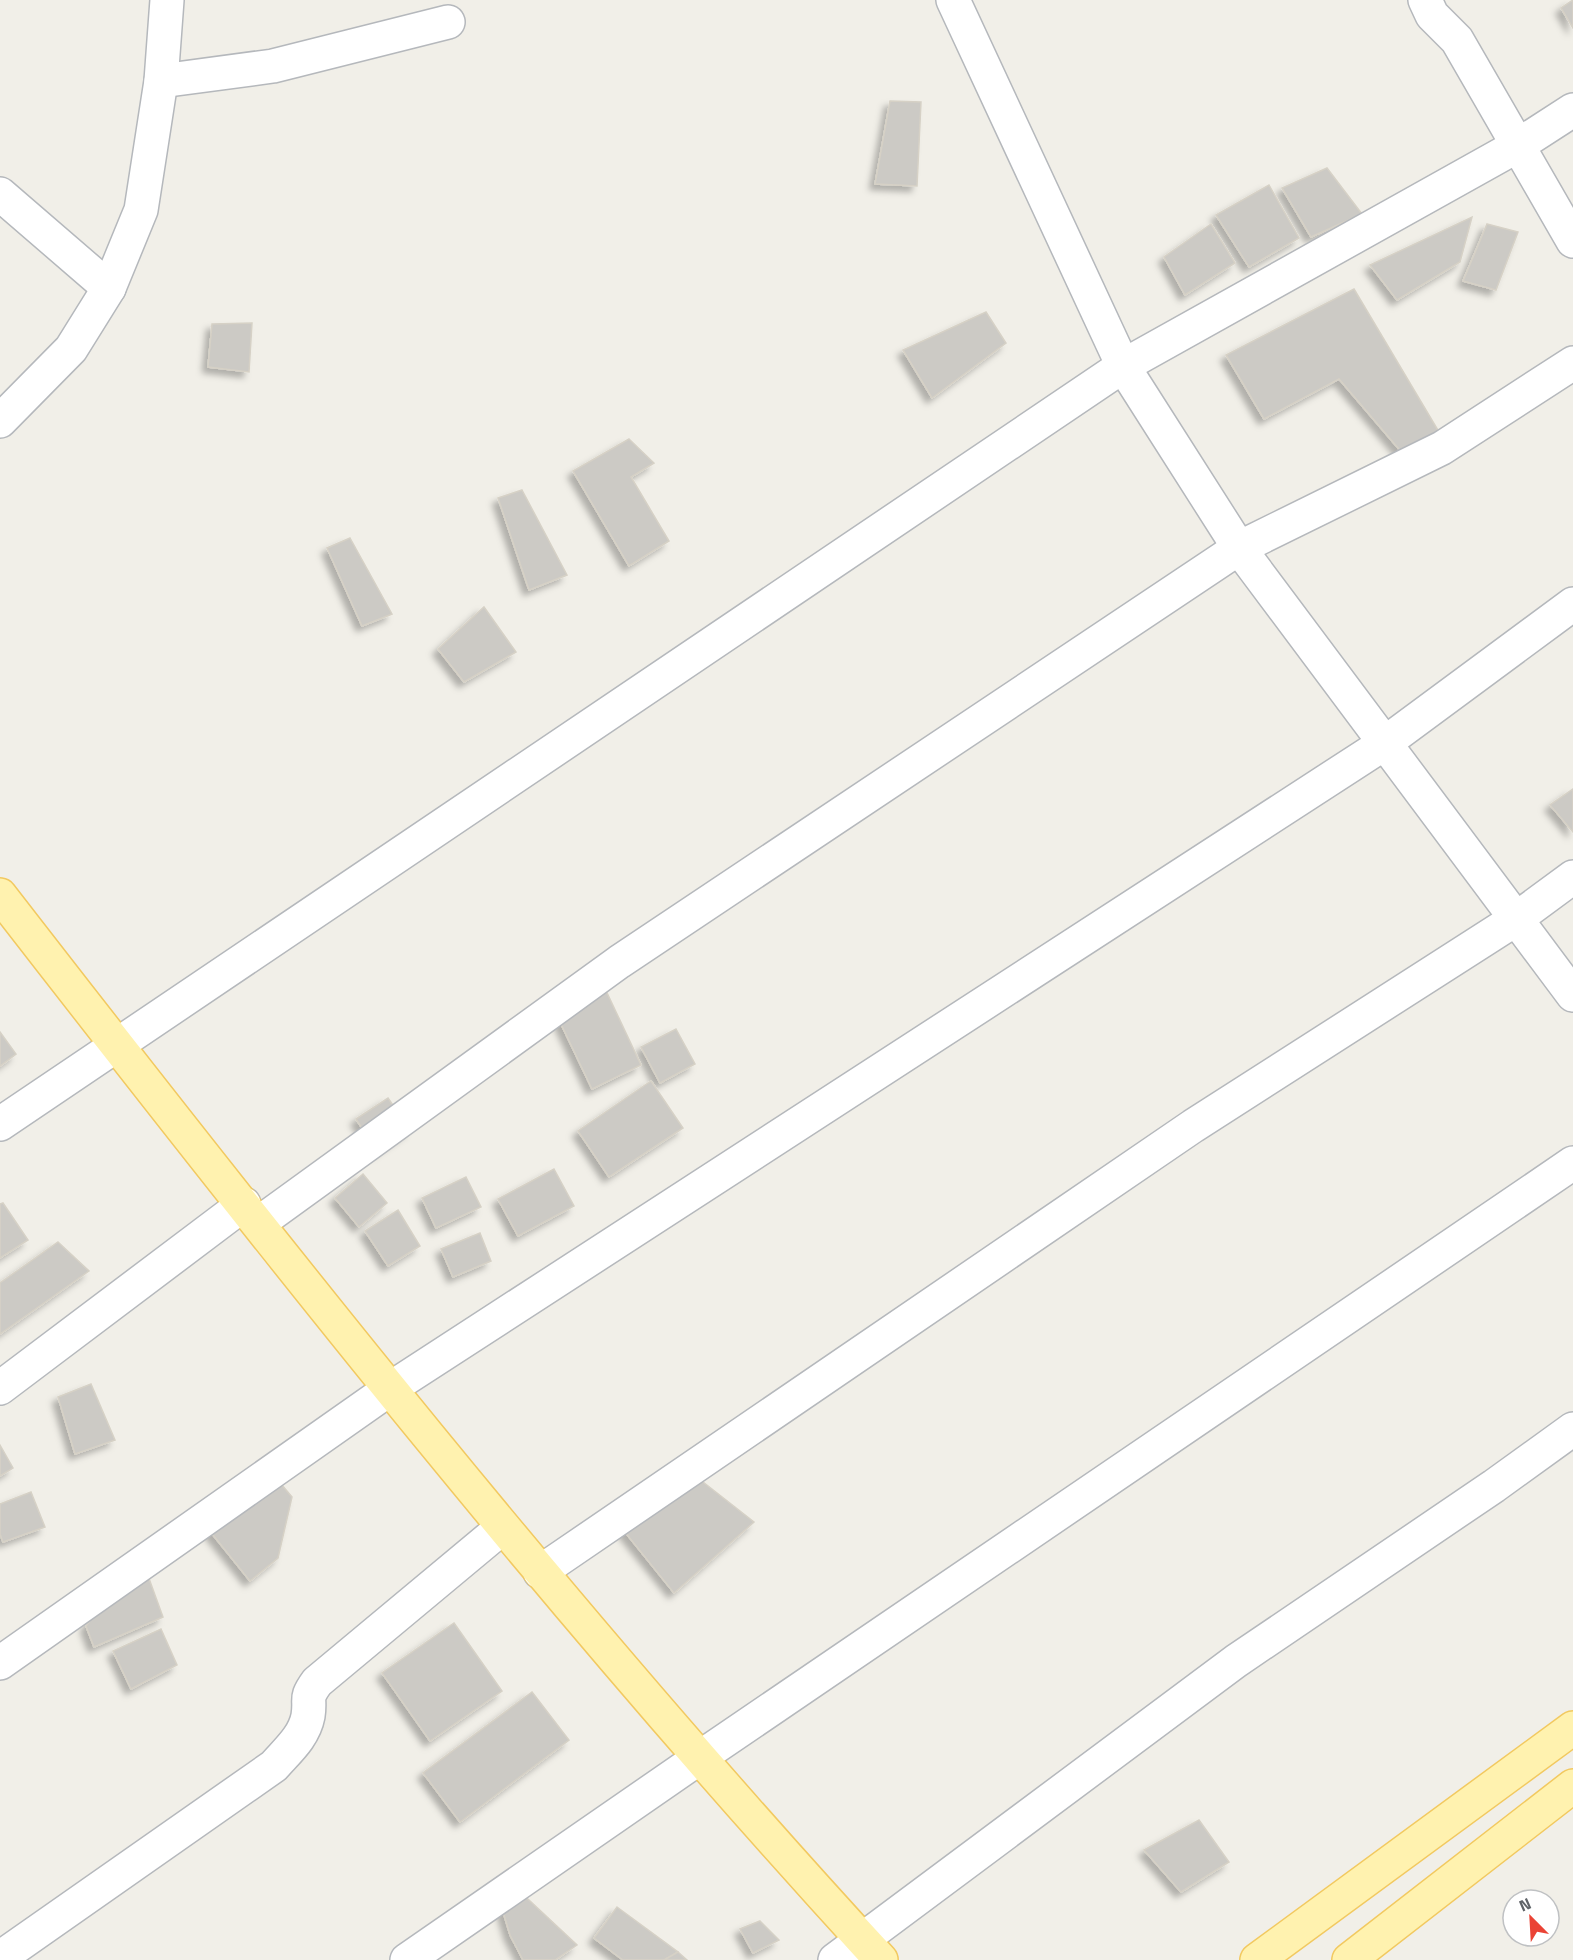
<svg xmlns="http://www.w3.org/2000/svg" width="1573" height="1960" font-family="'Titillium Web',sans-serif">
  <defs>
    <filter id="shadow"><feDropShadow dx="-5.5" dy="5.5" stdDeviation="3" flood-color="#0004"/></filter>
  </defs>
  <rect width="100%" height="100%" fill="#f1efe8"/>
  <g fill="#cccac5" stroke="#d6d1c6" stroke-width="1.5" filter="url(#shadow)">
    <path d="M1573 0V28L1561 8Z"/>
    <path d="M890 101 921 102 917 186 875 184Z"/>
    <path d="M1327 168 1362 214 1311 237 1282 188Z"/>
    <path d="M1269 185 1299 238 1249 267 1216 215Z"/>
    <path d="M1472 217 1460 262 1397 300 1370 265Z"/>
    <path d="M1211 224 1235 263 1185 295 1164 257Z"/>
    <path d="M1487 224 1518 232 1496 290 1463 281Z"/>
    <path d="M1354 289 1442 437 1404 455 1339 379 1264 419 1226 355Z"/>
    <path d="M986 312 1006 343 932 398 903 350Z"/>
    <path d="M252 323 249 372 208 367 212 324Z"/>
    <path d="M629 439 654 463 631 477 669 541 629 566 573 471Z"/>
    <path d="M522 490 567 575 529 590 498 498Z"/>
    <path d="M350 538 392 614 362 626 327 548Z"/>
    <path d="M484 607 516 652 464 682 438 649Z"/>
    <path d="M1573 789V832L1550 805Z"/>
    <path d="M601 980 641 1065 592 1089 551 1003Z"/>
    <path d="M676 1029 695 1064 660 1083 641 1047Z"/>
    <path d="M0 1032 16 1054 0 1066Z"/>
    <path d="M651 1081 683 1128 609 1177 578 1131Z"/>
    <path d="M388 1098 410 1130 377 1152 356 1119Z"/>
    <path d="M554 1169 574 1206 518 1236 498 1199Z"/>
    <path d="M363 1174 387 1203 359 1227 335 1198Z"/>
    <path d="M466 1177 481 1207 436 1228 422 1198Z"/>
    <path d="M3 1203 28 1240 0 1258V1204Z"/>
    <path d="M398 1210 420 1246 388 1266 365 1231Z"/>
    <path d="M480 1233 491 1261 453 1277 441 1249Z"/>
    <path d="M58 1242 89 1271 0 1334V1283Z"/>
    <path d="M91 1384 115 1440 75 1454 58 1397Z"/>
    <path d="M0 1445 13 1468 0 1476Z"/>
    <path d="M689 1471 754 1522 674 1593 616 1521Z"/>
    <path d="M271 1472 292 1497 278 1558 250 1581 205 1525Z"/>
    <path d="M31 1492 45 1527 3 1542 0 1534V1504Z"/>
    <path d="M143 1562 163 1617 94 1647 86 1626 124 1575Z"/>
    <path d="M454 1623 502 1691 430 1741 382 1673Z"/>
    <path d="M161 1629 177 1665 131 1689 113 1651Z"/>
    <path d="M532 1692 569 1740 460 1822 423 1773Z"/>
    <path d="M1199 1820 1229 1862 1181 1892 1144 1850Z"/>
    <path d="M514 1886 577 1945 555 1960H523L510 1935 501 1905Z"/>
    <path d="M617 1907 678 1952 664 1960H623L594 1938Z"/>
    <path d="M760 1921 779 1940 753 1953 740 1929Z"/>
    <path d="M678 1952 687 1960H664Z"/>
  </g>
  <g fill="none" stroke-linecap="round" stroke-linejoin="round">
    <defs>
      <g id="minor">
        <path d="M953 0 1123 366 1239 548 1573 995"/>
        <path d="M1425 0 1432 15 1457 40 1573 241"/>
        <path d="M161 81 273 66 448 22"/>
        <path d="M0 194 109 288"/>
        <path d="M0 421 71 349 109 288 141 210 161 81 167 0"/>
        <path d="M0 1124 1123 366 1517 146 1573 110"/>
        <path d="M259 1223 619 962 1239 548 1442 448 1573 363"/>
        <path d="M0 1388 244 1204"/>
        <path d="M540 1572 1193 1126 1516 919 1573 877"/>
        <path d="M0 1663 391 1388 1385 743 1573 604"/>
        <path d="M0 1958 274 1766C287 1751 304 1737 308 1716 311 1697 304 1700 317 1682L503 1527"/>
        <path d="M407 1960 699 1758 1573 1163"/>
        <path d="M835 1960 1236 1661 1494 1486 1573 1429"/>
      </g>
      <g id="major">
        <path d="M0 895C282 1259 569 1621 881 1960"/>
        <path d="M1257 1960 1573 1728"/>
        <path d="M1349 1960 1573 1786"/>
      </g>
    </defs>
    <use href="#minor" stroke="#b5b8bc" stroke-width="36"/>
    <use href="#major" stroke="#f2c960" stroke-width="36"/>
    <use href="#minor" stroke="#fff" stroke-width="33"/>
    <use href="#major" stroke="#fff2af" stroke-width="33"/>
  </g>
  <g transform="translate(1531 1918) rotate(336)"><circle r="28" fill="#ffffff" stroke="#bfc1c3" stroke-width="1.5"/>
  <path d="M0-4.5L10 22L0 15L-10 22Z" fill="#ea4335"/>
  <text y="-9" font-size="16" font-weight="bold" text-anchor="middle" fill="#5f6368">N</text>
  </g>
</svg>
